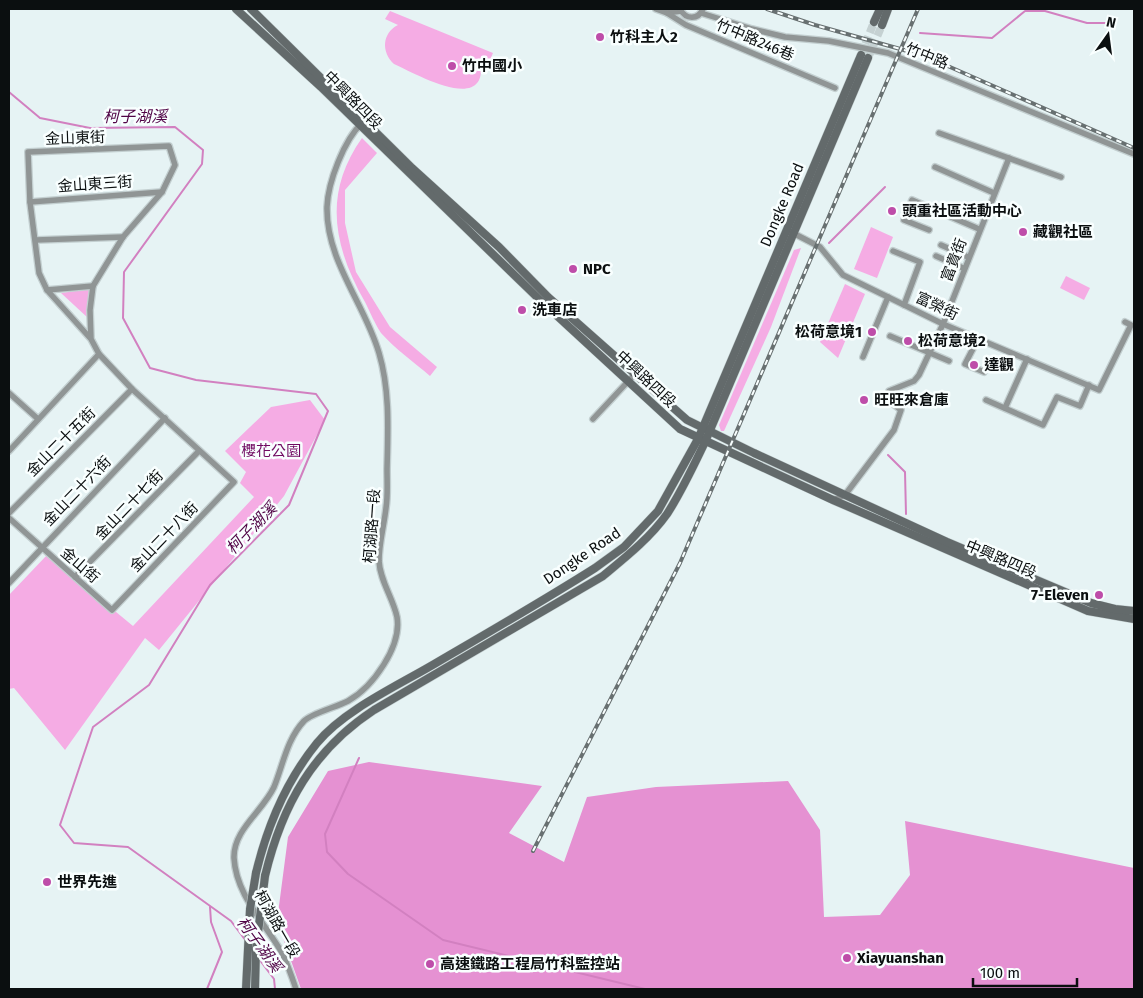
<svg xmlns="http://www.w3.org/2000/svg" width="1143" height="998" font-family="'Fira Sans','Noto Sans TC',sans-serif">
  <rect width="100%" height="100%" fill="#e6f3f4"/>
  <g fill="#f5ace4">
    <path d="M390 11 493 53 489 62 480 59C491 117 416 74 394 64 381 52 382 33 398 25L385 19Z"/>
    <path d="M362 138 377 153 345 190V223L356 272 390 327 437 367 430 376C414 362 395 349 381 333 375 324 370 312 365 302 333 246 323 193 362 138Z"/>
    <path d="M871 227 893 237 877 278 854 269Z"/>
    <path d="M801 248 771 327 724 431H721L719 425 794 250Z"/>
    <path d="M1066 276 1090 288 1084 300 1060 288Z"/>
    <path d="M845 284 865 294 838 358 820 342Z"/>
    <path d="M90 289 88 318 61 293Z"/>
    <path d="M310 400 325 420 284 496 159 650 145 638 65 750 14 688 9 689V595L47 555 133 626 254 497 240 483 246 472 225 451 271 407Z"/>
  </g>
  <path fill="#e591d2" d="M369 762 542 786 509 833 564 862 587 797 656 787 788 781 820 830 824 917 880 915 910 875 905 821 1134 868V989H301L277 921 288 837 328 771Z"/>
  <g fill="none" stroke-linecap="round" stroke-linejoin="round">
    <g stroke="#d280c0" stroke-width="2">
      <path d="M920 33 992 38 1025 11H1045L1087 23H1108"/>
      <path d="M9 92 40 118 90 128 175 127 203 150 202 164 124 272 123 318 150 368 196 380 316 394 328 411 289 505 210 585 149 685 93 727 60 825 74 843 128 847 231 921 246 941"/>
      <path d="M829 243 885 187"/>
      <path d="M888 455 905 472 906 514"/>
      <path d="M359 758 325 834 327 852 348 874 443 940 645 989"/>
      <path d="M259 959 274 979 275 989"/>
      <path d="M207 989 222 952 211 922 210 907"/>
    </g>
    <g stroke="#c5d1d2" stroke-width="8" stroke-dasharray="8 4" stroke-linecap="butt">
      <path d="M861 55 874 22"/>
      <path d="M868 58 882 25"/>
    </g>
    <defs>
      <g id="street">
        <path d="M656 9 667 13 681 11"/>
        <path d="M680 9C686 20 698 20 703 9"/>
        <path d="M667 13 686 25 835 88"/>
        <path d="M701 13 752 29 785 37 829 41 888 53 1134 154"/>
        <path d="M939 133 1061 177"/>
        <path d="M935 167 994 193"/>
        <path d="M30 202 162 192"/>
        <path d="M929 230 904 220 912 200 979 229"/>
        <path d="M791 232 820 247 843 275 943 324 1099 390 1131 325 1125 322"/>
        <path d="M36 240 123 237"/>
        <path d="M941 245 968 257"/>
        <path d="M893 251 920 262 904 305"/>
        <path d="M936 256 963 268"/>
        <path d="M47 290 93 286"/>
        <path d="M890 336 949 361"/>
        <path d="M978 339 965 364 984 372"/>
        <path d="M863 357 888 297"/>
        <path d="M9 393 38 419"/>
        <path d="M986 400 1043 425 1057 397 1080 406 1089 385"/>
        <path d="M1005 408 1027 359"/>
        <path d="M593 419 634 375"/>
        <path d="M9 451 99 354"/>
        <path d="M833 500 845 495 894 430 901 410 887 399 889 391 914 381 919 375 943 324 1009 158"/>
        <path d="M9 513 132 389"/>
        <path d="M9 518 112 610 234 482 132 389 99 354 91 339 90 310 93 286 123 237 162 192 175 165 169 146 28 152 30 202 39 273 47 290 91 339"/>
        <path d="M75 577 199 451"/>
        <path d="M9 583 165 418"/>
        <path d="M296 989C292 977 288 965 282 953 265 923 236 895 234 858 233 830 263 811 274 787 283 765 287 739 304 721 312 713 337 707 348 701 373 687 402 646 397 617 393 598 380 581 379 561 379 543 384 526 386 508 388 495 387 482 387 469 388 430 390 390 379 353 365 304 326 261 327 207 328 182 344 140 362 123"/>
      </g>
      <g id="secondary">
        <path d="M236 9 321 87 541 301 680 429 833 500 1088 611 1134 619"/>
        <path d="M251 9 412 168 499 247 548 297 687 420 754 453 947 542 1091 603 1115 609 1134 611"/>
        <path d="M874 22 880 9"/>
        <path d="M882 25 888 9"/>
        <path d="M256 873C267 827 287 780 317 743 344 710 399 685 436 663 489 632 543 601 595 568L624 547 658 511 698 439 861 55"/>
        <path d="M265 876C282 805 313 750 374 710L603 576C626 557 650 538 667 514 682 491 693 467 705 442L868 58"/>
      </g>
    </defs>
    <use href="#street" stroke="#c3cfd0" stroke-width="8"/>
    <use href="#secondary" stroke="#c3cfd0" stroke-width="9"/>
    <use href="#street" stroke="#909595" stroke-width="5.5"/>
    <use href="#secondary" stroke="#636a6b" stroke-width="8"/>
    <defs>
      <g id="rail">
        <path d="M767 9 815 25 925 56 1134 148"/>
        <path d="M533 851 680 563 918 9"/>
      </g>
    </defs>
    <use href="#rail" stroke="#687071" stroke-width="4"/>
    <use href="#rail" stroke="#f9ffff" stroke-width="2" stroke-dasharray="5.5" stroke-linecap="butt"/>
    <defs>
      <g id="secondary-bridge">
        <path d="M246 989 250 909 256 873"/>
        <path d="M255 989 256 949 265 876"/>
      </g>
    </defs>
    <use href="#secondary-bridge" stroke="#c3cfd0" stroke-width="9" stroke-linecap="butt"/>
    <use href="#secondary-bridge" stroke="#636a6b" stroke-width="8"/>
  </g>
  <g fill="#be4da9" stroke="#f9ffff" stroke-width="2">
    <circle cx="600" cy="37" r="5"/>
    <circle cx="452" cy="66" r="5"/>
    <circle cx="892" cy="211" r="5"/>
    <circle cx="1023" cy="232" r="5"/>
    <circle cx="573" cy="269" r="5"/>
    <circle cx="522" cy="310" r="5"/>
    <circle cx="872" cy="332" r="5"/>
    <circle cx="908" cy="341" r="5"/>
    <circle cx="974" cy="365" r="5"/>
    <circle cx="864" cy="400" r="5"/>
    <circle cx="1099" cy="595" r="5"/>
    <circle cx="47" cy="882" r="5"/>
    <circle cx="847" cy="958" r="5"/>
    <circle cx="430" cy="964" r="5"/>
  </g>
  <g text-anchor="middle" stroke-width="5" stroke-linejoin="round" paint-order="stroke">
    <g font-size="15" font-weight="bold" fill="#0b0f10" stroke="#f9ffff" text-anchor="start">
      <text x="610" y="42">竹科主人2</text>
      <text x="462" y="71">竹中國小</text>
      <text x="902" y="216">頭重社區活動中心</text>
      <text x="1033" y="237">藏觀社區</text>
      <text x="583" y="274">NPC</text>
      <text x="532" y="315">洗車店</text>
      <text x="862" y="337" text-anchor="end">松荷意境1</text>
      <text x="918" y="346">松荷意境2</text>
      <text x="984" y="370">達觀</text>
      <text x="874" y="405">旺旺來倉庫</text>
      <text x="1089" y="600" text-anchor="end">7-Eleven</text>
      <text x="57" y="887">世界先進</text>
      <text x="857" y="963">Xiayuanshan</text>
      <text x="440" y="969">高速鐵路工程局竹科監控站</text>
    </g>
    <g font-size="15" fill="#0b0f10" stroke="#f9ffff">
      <text transform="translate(755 40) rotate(23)" y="5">竹中路246巷</text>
      <text transform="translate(927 56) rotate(22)" y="5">竹中路</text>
      <text transform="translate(353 100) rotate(45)" y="5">中興路四段</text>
      <text transform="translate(75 138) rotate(-2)" y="5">金山東街</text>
      <text transform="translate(95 184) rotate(-4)" y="5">金山東三街</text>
      <text transform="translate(782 205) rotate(-67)" y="5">Dongke Road</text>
      <text transform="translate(954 260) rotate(-69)" y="5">富貴街</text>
      <text transform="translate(937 306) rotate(25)" y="5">富榮街</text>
      <text transform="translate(646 379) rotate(43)" y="5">中興路四段</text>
      <text transform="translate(61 442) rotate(-45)" y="5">金山二十五街</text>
      <text transform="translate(77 491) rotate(-46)" y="5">金山二十六街</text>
      <text transform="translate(129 505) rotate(-46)" y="5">金山二十七街</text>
      <text transform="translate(372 526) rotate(-86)" y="5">柯湖路一段</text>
      <text transform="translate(164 537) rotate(-46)" y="5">金山二十八街</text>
      <text transform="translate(582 556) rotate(-34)" y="5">Dongke Road</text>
      <text transform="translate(1001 559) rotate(23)" y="5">中興路四段</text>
      <text transform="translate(80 565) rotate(41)" y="5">金山街</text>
      <text transform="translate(277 924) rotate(60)" y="5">柯湖路一段</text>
    </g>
    <g font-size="15" fill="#700a62" stroke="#f9ffff">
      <text x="271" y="456">櫻花公園</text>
    </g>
    <g font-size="16" font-style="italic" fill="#500446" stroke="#f9ffff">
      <text x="135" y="122">柯子湖溪</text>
      <text transform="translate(251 528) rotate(-46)" y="6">柯子湖溪</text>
      <text transform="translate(260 944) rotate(54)" y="6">柯子湖溪</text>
    </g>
  </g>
  <rect width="1143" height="998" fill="none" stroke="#0b0f10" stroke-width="20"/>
  <g transform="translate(1108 35) rotate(14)" stroke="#f9ffff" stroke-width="4" paint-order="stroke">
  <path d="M0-4L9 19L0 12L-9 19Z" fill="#0b0f10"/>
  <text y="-8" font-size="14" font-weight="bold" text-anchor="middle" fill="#0b0f10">N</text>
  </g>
  <path d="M973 978v8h104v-8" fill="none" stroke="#0b0f10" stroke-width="2.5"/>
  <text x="980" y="978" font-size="15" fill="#0b0f10" stroke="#f9ffff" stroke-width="4" paint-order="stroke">100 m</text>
</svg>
